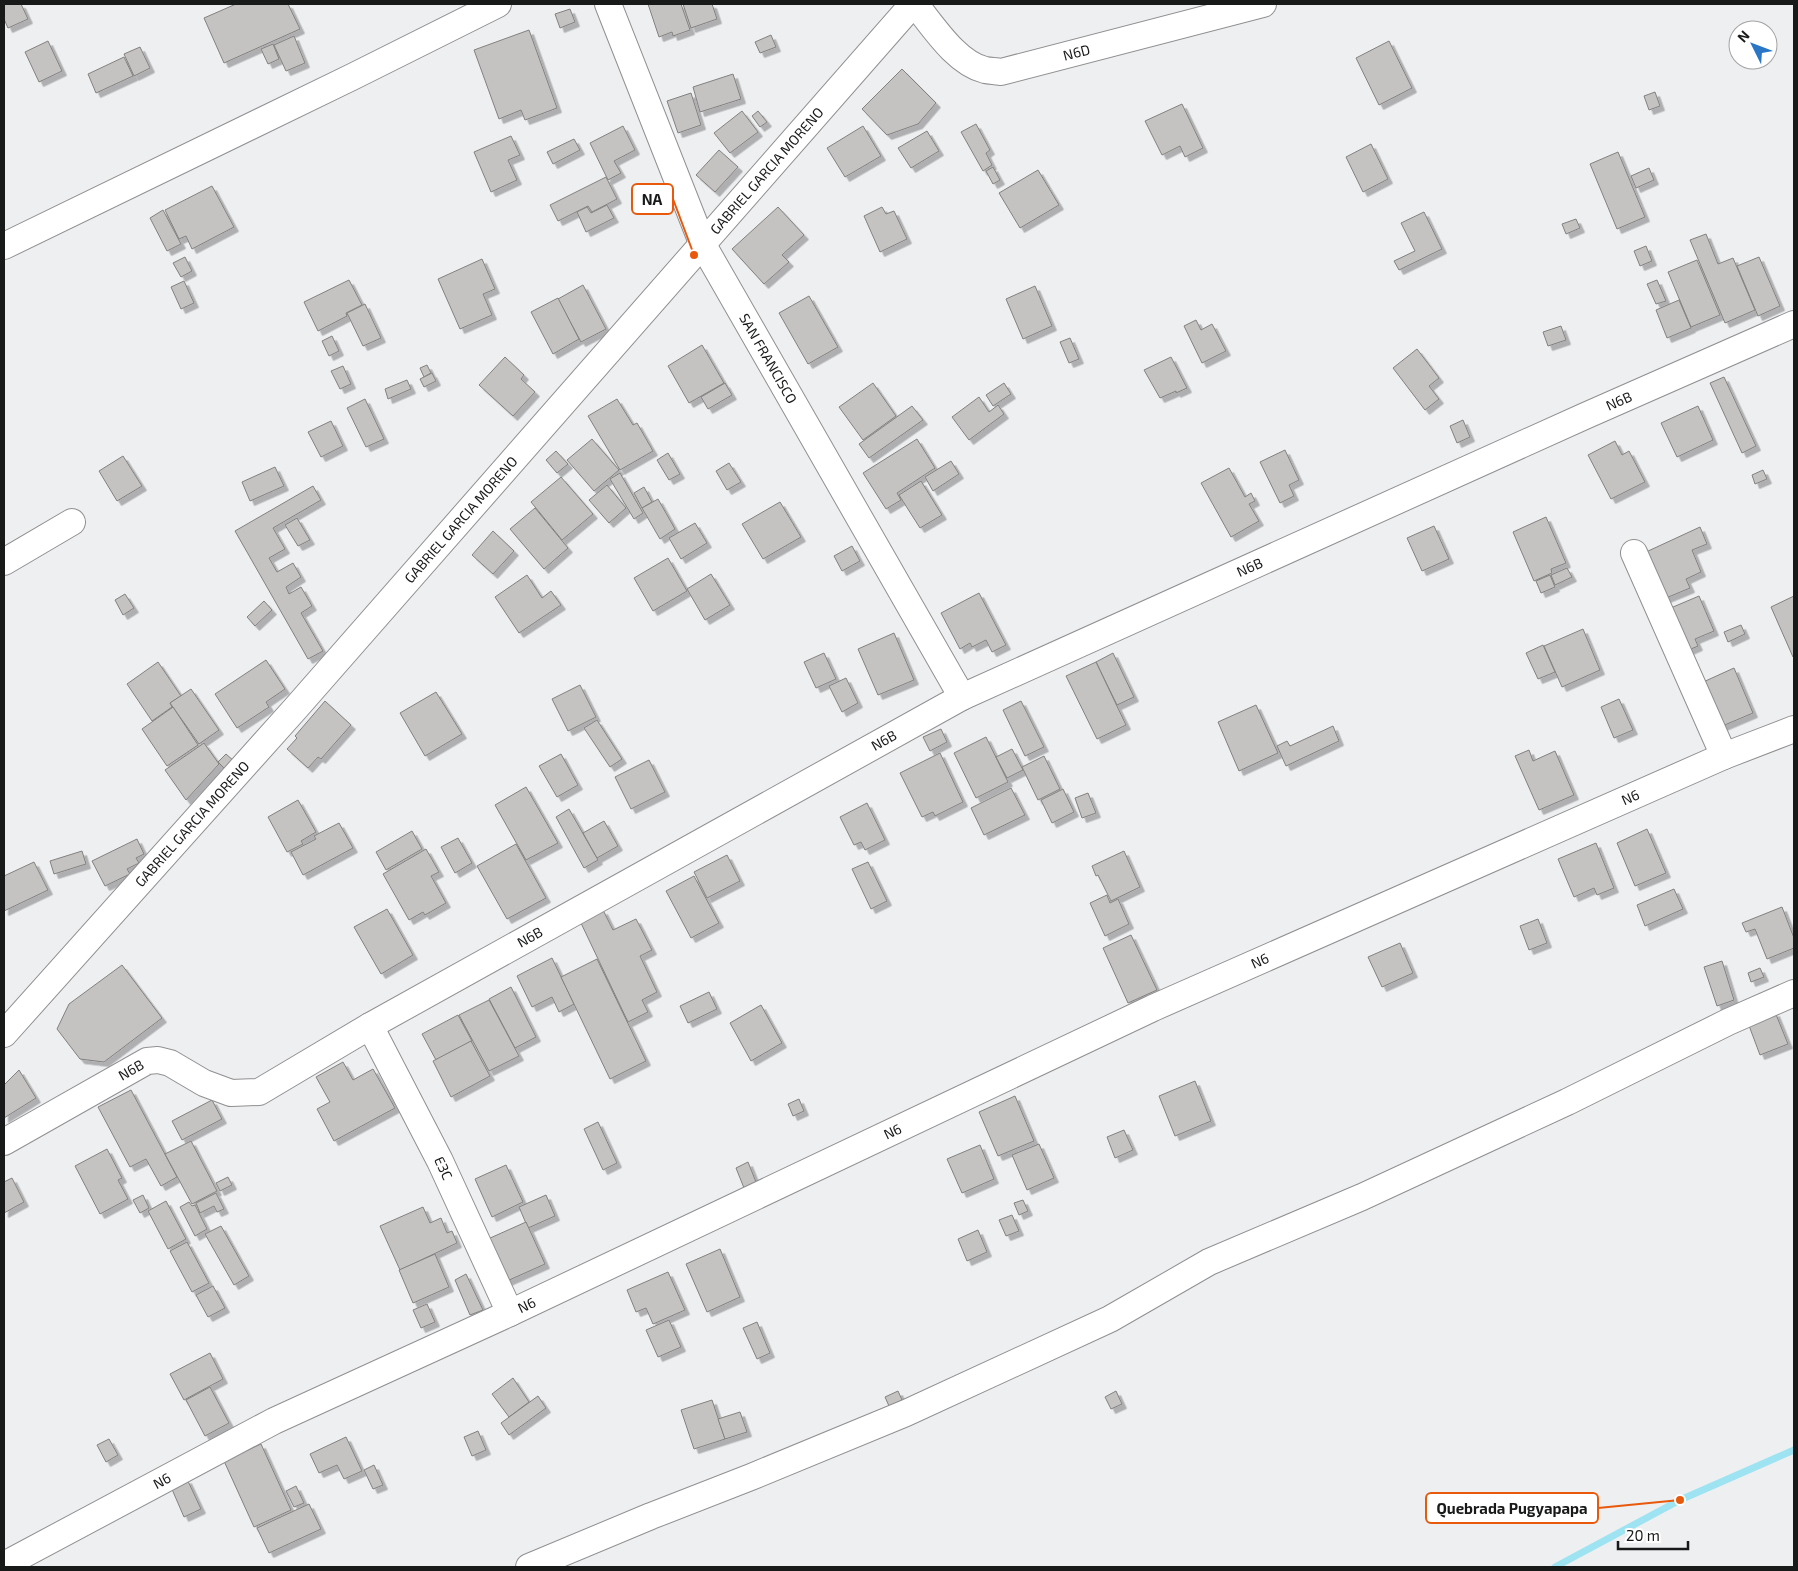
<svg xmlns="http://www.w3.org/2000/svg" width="1798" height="1571" font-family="'Exo 2',sans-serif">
  <defs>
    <filter id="shadow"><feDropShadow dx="4.5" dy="4.5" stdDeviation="0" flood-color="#0004"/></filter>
  </defs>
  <rect width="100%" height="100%" fill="#eeeff1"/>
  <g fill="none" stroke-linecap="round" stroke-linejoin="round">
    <path stroke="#9de3f2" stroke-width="7" d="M1555 1567 1680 1500 1794 1450"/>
  </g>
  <g fill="#c5c3c2" stroke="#83817f" filter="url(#shadow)">
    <path d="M4 4H21L28 19 8 28 4 19Z"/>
    <path d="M236 4H288L300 29 224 63 204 18Z"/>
    <path d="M648 4H681L690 30 673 36 672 32 659 37Z"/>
    <path d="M683 4H712L717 19 691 28Z"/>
    <path d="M570 9 575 22 560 28 555 14Z"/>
    <path d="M529 30 557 108 525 120 521 110 499 119 474 50Z"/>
    <path d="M771 35 776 47 760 53 755 42Z"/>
    <path d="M294 36 305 63 286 71 274 45Z"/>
    <path d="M48 41 62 71 39 82 25 52Z"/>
    <path d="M1389 41 1412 88 1379 105 1356 58Z"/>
    <path d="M273 44 279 59 268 64 261 49Z"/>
    <path d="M140 47 150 68 134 76 124 54Z"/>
    <path d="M124 57 133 76 96 93 88 74Z"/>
    <path d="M902 69 936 103 918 124 887 135 862 109Z"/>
    <path d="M733 74 741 99 700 112 693 87Z"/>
    <path d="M1655 92 1660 106 1649 110 1644 96Z"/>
    <path d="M691 93 701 125 678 133 667 101Z"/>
    <path d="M1182 104 1203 148 1185 157 1180 146 1162 155 1145 121Z"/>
    <path d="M742 111 758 132 730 153 714 133Z"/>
    <path d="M758 111 767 122 760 127 752 116Z"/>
    <path d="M976 124 990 150 986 153 992 165 983 171 961 132Z"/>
    <path d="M623 126 635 150 614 161 621 173 608 180 590 143Z"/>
    <path d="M863 126 881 156 845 177 827 148Z"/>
    <path d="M927 131 939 151 911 168 898 148Z"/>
    <path d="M511 136 520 155 508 160 517 180 491 192 474 152Z"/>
    <path d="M574 139 580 150 553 164 547 152Z"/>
    <path d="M1371 144 1388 179 1363 192 1346 157Z"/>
    <path d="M719 150 738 167 715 192 696 175Z"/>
    <path d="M1618 152 1645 217 1617 229 1590 164Z"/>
    <path d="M993 167 1000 180 993 184 986 171Z"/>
    <path d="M1649 168 1654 180 1636 188 1631 176Z"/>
    <path d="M1038 170 1059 205 1020 228 999 193Z"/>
    <path d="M606 177 617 199 592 212 588 206 558 221 550 205Z"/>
    <path d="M212 186 234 227 192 249 186 236 179 239 165 210Z"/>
    <path d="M607 205 614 218 586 232 577 212 587 207 591 213Z"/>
    <path d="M778 207 804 235 782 255 789 262 764 284 732 249Z"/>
    <path d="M882 207 886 214 894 211 907 239 880 252 864 216Z"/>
    <path d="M163 210 181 244 167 251 150 218Z"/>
    <path d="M1424 212 1442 249 1399 270 1394 261 1415 251 1401 223Z"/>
    <path d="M1576 219 1580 228 1566 234 1562 224Z"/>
    <path d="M1706 234 1718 264 1733 258 1755 310 1725 323 1690 240Z"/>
    <path d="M1646 246 1652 261 1640 266 1634 251Z"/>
    <path d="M185 257 192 271 181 277 173 263Z"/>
    <path d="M1759 257 1780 306 1758 316 1737 266Z"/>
    <path d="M482 259 495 289 483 294 492 315 460 329 438 279Z"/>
    <path d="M1697 260 1720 315 1691 327 1668 272Z"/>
    <path d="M349 280 362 305 346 313 347 316 318 331 304 302Z"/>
    <path d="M1657 280 1666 301 1656 304 1647 284Z"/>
    <path d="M184 281 194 303 181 309 171 287Z"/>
    <path d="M583 285 606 329 581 342 558 299Z"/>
    <path d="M1035 286 1052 326 1023 339 1006 299Z"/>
    <path d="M809 296 838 347 808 364 779 313Z"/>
    <path d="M558 298 579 339 553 354 531 312Z"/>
    <path d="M1679 300 1691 328 1667 338 1656 310Z"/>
    <path d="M365 304 381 338 363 346 347 313Z"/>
    <path d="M1196 320 1201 330 1212 324 1226 351 1202 363 1184 326Z"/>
    <path d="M1561 326 1566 340 1548 346 1543 332Z"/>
    <path d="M332 336 339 351 329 356 322 341Z"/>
    <path d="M1070 338 1079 359 1069 363 1060 342Z"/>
    <path d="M702 345 724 383 689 403 668 366Z"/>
    <path d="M1417 349 1439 378 1429 386 1439 399 1425 410 1393 368Z"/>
    <path d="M505 357 524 375 521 379 535 392 513 416 479 385Z"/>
    <path d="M1171 357 1187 388 1176 393V391L1160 398 1144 370Z"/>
    <path d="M427 365 431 373 424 377 420 368Z"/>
    <path d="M343 366 351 384 340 389 331 371Z"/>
    <path d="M432 373 436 381 424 387 420 379Z"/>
    <path d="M1724 377 1756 446 1742 453 1710 383Z"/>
    <path d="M407 380 411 389 388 399 385 389Z"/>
    <path d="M725 383 732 395 708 409 701 397Z"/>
    <path d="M873 383 896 416 863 440 839 407Z"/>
    <path d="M1004 383 1011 394 993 406 986 395Z"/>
    <path d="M979 397 989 412 998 405 1004 414 969 440 952 417Z"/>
    <path d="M365 399 384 439 366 447 347 408Z"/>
    <path d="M617 399 633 425 637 423 653 451 620 470 588 416Z"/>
    <path d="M912 406 923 420 869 458 859 444Z"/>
    <path d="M1698 406 1713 440 1677 457 1661 423Z"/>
    <path d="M1463 420 1470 437 1457 443 1450 426Z"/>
    <path d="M331 421 343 446 321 457 308 432Z"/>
    <path d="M592 439 619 470 594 491 567 460Z"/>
    <path d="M917 439 935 468 897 493 901 500 886 509 863 473Z"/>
    <path d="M1615 441 1622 455 1629 451 1645 482 1611 499 1588 455Z"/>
    <path d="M1285 450 1299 480 1289 485 1294 496 1280 503 1260 462Z"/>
    <path d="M556 451 568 464 557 473 546 460Z"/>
    <path d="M668 453 680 474 669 480 657 460Z"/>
    <path d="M123 456 142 486 117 501 99 471Z"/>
    <path d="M951 461 959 474 933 491 925 477Z"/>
    <path d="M729 463 741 482 727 490 716 471Z"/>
    <path d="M275 467 284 486 250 501 242 482Z"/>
    <path d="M1229 468 1245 497 1251 493 1255 501 1249 504 1259 521 1231 537 1201 483Z"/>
    <path d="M1763 470 1767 479 1755 484 1752 475Z"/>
    <path d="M620 473 643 513 634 519 610 479Z"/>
    <path d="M561 477 593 514 562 540 531 502Z"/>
    <path d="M921 481 942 515 920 528 899 495Z"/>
    <path d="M607 485 626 508 609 523 589 500Z"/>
    <path d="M313 486 321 500 273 528 285 549 269 558 277 572 293 563 301 577 286 587 289 594 301 587 312 606 301 613 323 651 308 659 235 531Z"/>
    <path d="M644 487 652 502 642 508 634 493Z"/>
    <path d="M658 499 675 529 660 539 642 508Z"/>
    <path d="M780 502 801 537 763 559 742 524Z"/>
    <path d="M535 508 568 548 544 569 510 529Z"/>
    <path d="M1546 517 1566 563 1551 569 1552 573 1534 581 1513 532Z"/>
    <path d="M297 518 310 540 298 546 285 525Z"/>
    <path d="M695 523 707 543 681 559 669 538Z"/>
    <path d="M1434 526 1449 559 1422 571 1407 538Z"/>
    <path d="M1700 527 1707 544 1692 550 1701 572 1686 579 1690 588 1666 598 1646 552Z"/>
    <path d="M493 531 514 551 493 574 472 555Z"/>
    <path d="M852 546 860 561 842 571 834 556Z"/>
    <path d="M668 558 687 591 653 611 634 578Z"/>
    <path d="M1567 568 1572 577 1555 585 1551 575Z"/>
    <path d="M711 574 730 605 705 620 687 589Z"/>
    <path d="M527 575 542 598 551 591 561 605 519 633 495 597Z"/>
    <path d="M1550 575 1555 587 1541 593 1536 581Z"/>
    <path d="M979 593 1006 645 992 652 986 640 972 647 970 643 960 649 941 613Z"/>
    <path d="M125 594 134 608 123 615 115 600Z"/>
    <path d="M1699 596 1714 631 1695 639 1698 646 1684 652 1666 610Z"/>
    <path d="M1794 596V656L1793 657 1771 607Z"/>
    <path d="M264 601 272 610 255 626 247 617Z"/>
    <path d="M1741 625 1745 634 1728 642 1724 632Z"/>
    <path d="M1583 629 1600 670 1562 687 1544 646Z"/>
    <path d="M894 633 914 680 878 695 858 649Z"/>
    <path d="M1543 645 1555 672 1538 679 1526 653Z"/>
    <path d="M824 653 836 679 816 688 804 662Z"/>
    <path d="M1113 653 1134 697 1117 705 1096 662Z"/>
    <path d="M266 660 285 689 266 702 269 707 237 728 215 694Z"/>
    <path d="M158 662 181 696 170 703 172 707 152 721 127 684Z"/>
    <path d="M1096 662 1126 725 1097 739 1066 676Z"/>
    <path d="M1734 668 1753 713 1720 727 1701 683Z"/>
    <path d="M846 678 858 703 842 712 829 686Z"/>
    <path d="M580 685 596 717 568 731 552 699Z"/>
    <path d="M191 689 219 730 199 744 170 703Z"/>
    <path d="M436 692 462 734 425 756 400 713Z"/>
    <path d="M1619 699 1633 730 1614 738 1601 707Z"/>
    <path d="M325 701 351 725 321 759 318 757 308 768 287 749 297 738 295 736Z"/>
    <path d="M1021 701 1044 747 1025 756 1003 710Z"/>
    <path d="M1256 705 1278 753 1239 771 1218 722Z"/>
    <path d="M173 707 198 745 167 766 142 729Z"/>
    <path d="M597 720 622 759 610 767 584 728Z"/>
    <path d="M1333 726 1339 741 1286 766 1277 746 1287 741 1290 746Z"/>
    <path d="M941 729 947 742 930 751 923 737Z"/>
    <path d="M986 737 1008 782 976 798 954 753Z"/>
    <path d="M204 743 219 764 186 800 165 770Z"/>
    <path d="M1012 749 1023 770 1007 778 996 757Z"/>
    <path d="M1529 750 1533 761 1555 751 1574 795 1539 810 1515 756Z"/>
    <path d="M940 753 963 802 935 816 933 812 922 817 900 773Z"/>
    <path d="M226 754 234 761 226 770 218 762Z"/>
    <path d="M561 754 578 785 557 797 539 766Z"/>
    <path d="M1044 756 1060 789 1038 800 1022 767Z"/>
    <path d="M649 760 665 792 631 809 615 777Z"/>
    <path d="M526 787 558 843 526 860 495 805Z"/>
    <path d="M1011 788 1025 815 984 835 971 808Z"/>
    <path d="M1063 789 1074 812 1052 823 1041 800Z"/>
    <path d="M1088 793 1096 813 1082 818 1075 798Z"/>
    <path d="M298 800 316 832 301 841 303 844 287 852 268 817Z"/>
    <path d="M867 803 885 840 865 850 861 842 854 845 840 817Z"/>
    <path d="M569 809 598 860 584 868 556 817Z"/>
    <path d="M604 821 618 846 597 858 583 833Z"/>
    <path d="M339 823 353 848 303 875 291 852 316 839 314 836Z"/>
    <path d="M1647 829 1666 873 1635 886 1617 843Z"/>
    <path d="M412 831 422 849 386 870 376 852Z"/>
    <path d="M458 838 472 863 455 873 441 847Z"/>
    <path d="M137 839 144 854 136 858 139 863 127 869 130 874 105 886 92 861Z"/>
    <path d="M1596 843 1614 888 1597 895 1594 888 1574 897 1558 859Z"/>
    <path d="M516 844 546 898 507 919 477 866Z"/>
    <path d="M426 849 439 872 431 876 446 903 425 915 423 912 409 920 383 874Z"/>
    <path d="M82 851 86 864 54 874 50 861Z"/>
    <path d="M1124 851 1140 887 1111 901 1098 875 1096 876 1092 866Z"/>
    <path d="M727 855 740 881 707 898 694 872Z"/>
    <path d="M34 862 48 890 4 911V876Z"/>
    <path d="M868 862 887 901 871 909 852 869Z"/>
    <path d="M694 876 719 923 691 938 666 891Z"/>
    <path d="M1674 889 1683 909 1645 926 1637 905Z"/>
    <path d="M1107 895 1110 903 1118 899 1129 924 1105 936 1090 903Z"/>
    <path d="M1782 907 1794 938V948L1767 959 1755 929 1746 932 1742 923Z"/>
    <path d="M387 909 413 955 381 974 354 927Z"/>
    <path d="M603 910 613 930 636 919 652 950 640 956 657 992 642 1000 648 1012 628 1022 580 921Z"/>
    <path d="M1538 919 1547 943 1529 950 1520 926Z"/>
    <path d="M1131 935 1157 990 1128 1003 1103 948Z"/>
    <path d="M1400 943 1413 973 1382 987 1368 957Z"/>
    <path d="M552 958 574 1004 559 1012 552 997 532 1007 517 976Z"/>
    <path d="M597 959 646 1061 610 1079 561 977Z"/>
    <path d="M1722 961 1734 1000 1717 1006 1704 967Z"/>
    <path d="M122 965 162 1018 104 1062 80 1059 57 1029 69 1004Z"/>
    <path d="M1760 968 1764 977 1751 982 1748 973Z"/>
    <path d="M511 987 536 1037 515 1048 489 999Z"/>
    <path d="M709 992 717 1009 688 1023 680 1006Z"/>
    <path d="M489 1000 519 1056 489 1071 459 1015Z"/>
    <path d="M761 1005 782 1043 751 1061 730 1023Z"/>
    <path d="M1775 1012 1788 1044 1760 1055 1748 1023Z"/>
    <path d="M458 1015 472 1041 436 1060 422 1034Z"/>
    <path d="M471 1041 490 1076 451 1097 433 1061Z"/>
    <path d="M343 1062 353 1080 373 1069 395 1108 334 1141 317 1109 330 1102 316 1077Z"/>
    <path d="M19 1070 36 1098 4 1118V1085Z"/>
    <path d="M1195 1081 1211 1121 1175 1136 1159 1096Z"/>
    <path d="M131 1090 177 1177 161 1186 146 1159 130 1167 98 1107Z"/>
    <path d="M1015 1096 1034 1141 998 1156 979 1112Z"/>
    <path d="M799 1099 804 1111 793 1116 788 1104Z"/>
    <path d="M212 1100 222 1119 182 1140 172 1121Z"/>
    <path d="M598 1122 617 1163 603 1170 584 1129Z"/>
    <path d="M1124 1130 1133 1150 1115 1158 1107 1137Z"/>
    <path d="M191 1141 217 1191 192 1204 165 1154Z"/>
    <path d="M1039 1144 1054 1178 1027 1190 1012 1155Z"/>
    <path d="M980 1145 994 1179 962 1193 947 1159Z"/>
    <path d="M107 1149 122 1178 118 1180 128 1199 100 1214 75 1166Z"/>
    <path d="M748 1162 756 1182 744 1188 736 1168Z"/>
    <path d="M506 1165 523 1202 492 1217 475 1179Z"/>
    <path d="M228 1177 232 1185 220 1191 216 1183Z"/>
    <path d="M12 1178 24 1202 4 1213V1182Z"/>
    <path d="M216 1193 224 1209 217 1212 214 1206 200 1213 196 1203Z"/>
    <path d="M143 1195 149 1208 140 1213 133 1200Z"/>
    <path d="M546 1195 555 1216 528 1228 519 1207Z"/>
    <path d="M1023 1200 1028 1211 1019 1215 1014 1203Z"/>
    <path d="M166 1201 186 1239 168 1249 148 1211Z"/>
    <path d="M189 1202 192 1206 195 1205 207 1229 195 1236 180 1207Z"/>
    <path d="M423 1207 430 1223 441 1218 447 1233 452 1231 457 1243 400 1270 380 1226Z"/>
    <path d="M1012 1215 1019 1231 1006 1236 999 1220Z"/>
    <path d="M526 1222 545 1264 507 1281 488 1239Z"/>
    <path d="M221 1226 249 1276 234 1285 205 1234Z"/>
    <path d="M978 1230 987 1252 967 1261 958 1239Z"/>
    <path d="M187 1242 209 1283 192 1292 170 1251Z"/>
    <path d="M720 1249 740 1297 707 1312 686 1264Z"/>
    <path d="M435 1254 449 1287 413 1303 399 1270Z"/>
    <path d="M668 1272 685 1310 653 1324 646 1308 636 1312 627 1290Z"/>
    <path d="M466 1274 483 1310 470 1315 455 1280Z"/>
    <path d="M213 1286 225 1308 208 1317 196 1295Z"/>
    <path d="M427 1304 435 1322 421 1328 413 1310Z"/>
    <path d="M669 1320 681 1347 658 1357 646 1330Z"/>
    <path d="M757 1322 770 1353 757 1359 743 1328Z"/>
    <path d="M210 1353 223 1379 184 1400 170 1374Z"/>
    <path d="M513 1378 529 1402 509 1417 492 1394Z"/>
    <path d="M210 1387 229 1423 205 1436 186 1400Z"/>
    <path d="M898 1391 902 1400 889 1406 885 1397Z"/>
    <path d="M1116 1391 1122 1404 1111 1409 1105 1397Z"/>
    <path d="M538 1396 546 1408 509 1435 501 1423Z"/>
    <path d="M712 1400 725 1439 694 1449 681 1410Z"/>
    <path d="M740 1412 747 1432 725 1439 718 1419Z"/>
    <path d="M478 1431 486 1450 472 1456 464 1437Z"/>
    <path d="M346 1437 362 1471 344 1479 337 1465 319 1473 310 1454Z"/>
    <path d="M109 1439 118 1455 106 1462 97 1445Z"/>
    <path d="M261 1444 291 1510 254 1527 224 1461Z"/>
    <path d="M374 1465 383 1485 373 1489 364 1470Z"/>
    <path d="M187 1479 201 1509 184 1517 171 1487Z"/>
    <path d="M296 1486 304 1503 294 1507 286 1491Z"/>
    <path d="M309 1504 321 1529 269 1553 257 1528Z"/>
  </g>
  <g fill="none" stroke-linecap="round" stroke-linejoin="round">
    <defs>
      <g id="street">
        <path id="s1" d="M608 4 703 245 962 697"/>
        <path id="s2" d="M915 4C933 26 956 63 985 70 990 71 996 71 1001 72L1263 4"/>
        <path d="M4 246 352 77 498 4"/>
        <path d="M1634 553 1724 756"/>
        <path d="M4 562 72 522"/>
        <path id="s3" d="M370 1026 440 1161 510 1313"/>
        <path id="s4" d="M4 1034 295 709 913 4"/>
        <path id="s5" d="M4 1142 147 1061 158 1060 170 1063 204 1083 231 1093 259 1092 370 1026 962 697 1585 416 1794 324"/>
        <path id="s6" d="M4 1565 274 1421 510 1313 1153 1008 1724 756 1794 729"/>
        <path d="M529 1567 651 1516 751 1477 906 1413 1110 1319 1209 1262 1362 1197 1567 1102 1728 1022 1794 993"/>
      </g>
    </defs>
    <use href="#street" stroke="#909092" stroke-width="28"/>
    <use href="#street" stroke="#fff" stroke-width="26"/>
  </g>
  <g text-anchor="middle" stroke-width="4" stroke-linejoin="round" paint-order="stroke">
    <g font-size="14" fill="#181919" stroke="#fff">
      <text dy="5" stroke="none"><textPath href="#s2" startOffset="192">N6D</textPath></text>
      <text dy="5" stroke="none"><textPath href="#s4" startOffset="1152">GABRIEL GARCIA MORENO</textPath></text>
      <text dy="5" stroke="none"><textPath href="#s1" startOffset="390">SAN FRANCISCO</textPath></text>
      <text dy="5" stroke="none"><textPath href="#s5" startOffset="1811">N6B</textPath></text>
      <text dy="5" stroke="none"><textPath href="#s4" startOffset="688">GABRIEL GARCIA MORENO</textPath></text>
      <text dy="5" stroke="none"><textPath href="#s5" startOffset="1406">N6B</textPath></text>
      <text dy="5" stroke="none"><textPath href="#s5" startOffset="1001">N6B</textPath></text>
      <text dy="5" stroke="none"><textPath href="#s6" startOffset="1799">N6</textPath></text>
      <text dy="5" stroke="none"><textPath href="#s4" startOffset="282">GABRIEL GARCIA MORENO</textPath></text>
      <text dy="5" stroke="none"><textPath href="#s5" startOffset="596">N6B</textPath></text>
      <text dy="5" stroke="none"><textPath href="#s6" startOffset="1394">N6</textPath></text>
      <text dy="5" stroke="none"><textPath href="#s5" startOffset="146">N6B</textPath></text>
      <text dy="5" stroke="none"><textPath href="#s6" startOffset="989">N6</textPath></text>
      <text dy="5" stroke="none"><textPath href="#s3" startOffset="160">E3C</textPath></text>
      <text dy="5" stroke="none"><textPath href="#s6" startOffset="584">N6</textPath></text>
      <text dy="5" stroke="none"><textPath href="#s6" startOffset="179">N6</textPath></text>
    </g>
  </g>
  <path fill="none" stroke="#e8590c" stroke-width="2" d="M694 255L673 199M1680 1500L1598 1508"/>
  <g fill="#e8590c" stroke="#fff" stroke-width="2">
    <circle cx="694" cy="255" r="5"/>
    <circle cx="1680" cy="1500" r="5"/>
  </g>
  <g fill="#fff" stroke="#e8590c" stroke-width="2">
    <rect x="632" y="184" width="41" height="30" rx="5"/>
    <rect x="1426" y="1493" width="172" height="30" rx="5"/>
  </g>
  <g font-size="15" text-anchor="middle" font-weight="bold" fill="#181919">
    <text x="652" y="205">NA</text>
    <text x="1512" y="1514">Quebrada Pugyapapa</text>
  </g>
  <rect width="1798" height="1571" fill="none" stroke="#181919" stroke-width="10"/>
  <g transform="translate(1753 45) rotate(312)"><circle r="24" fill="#ffffff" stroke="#a3a3a3"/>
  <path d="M0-4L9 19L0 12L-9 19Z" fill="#2876c5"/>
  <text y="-8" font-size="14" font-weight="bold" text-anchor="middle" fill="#181919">N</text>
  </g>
  <path d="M1618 1541v8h70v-8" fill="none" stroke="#181919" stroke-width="2.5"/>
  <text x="1626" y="1541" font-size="15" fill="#181919" stroke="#ffffff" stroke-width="4" paint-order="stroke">20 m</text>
</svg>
